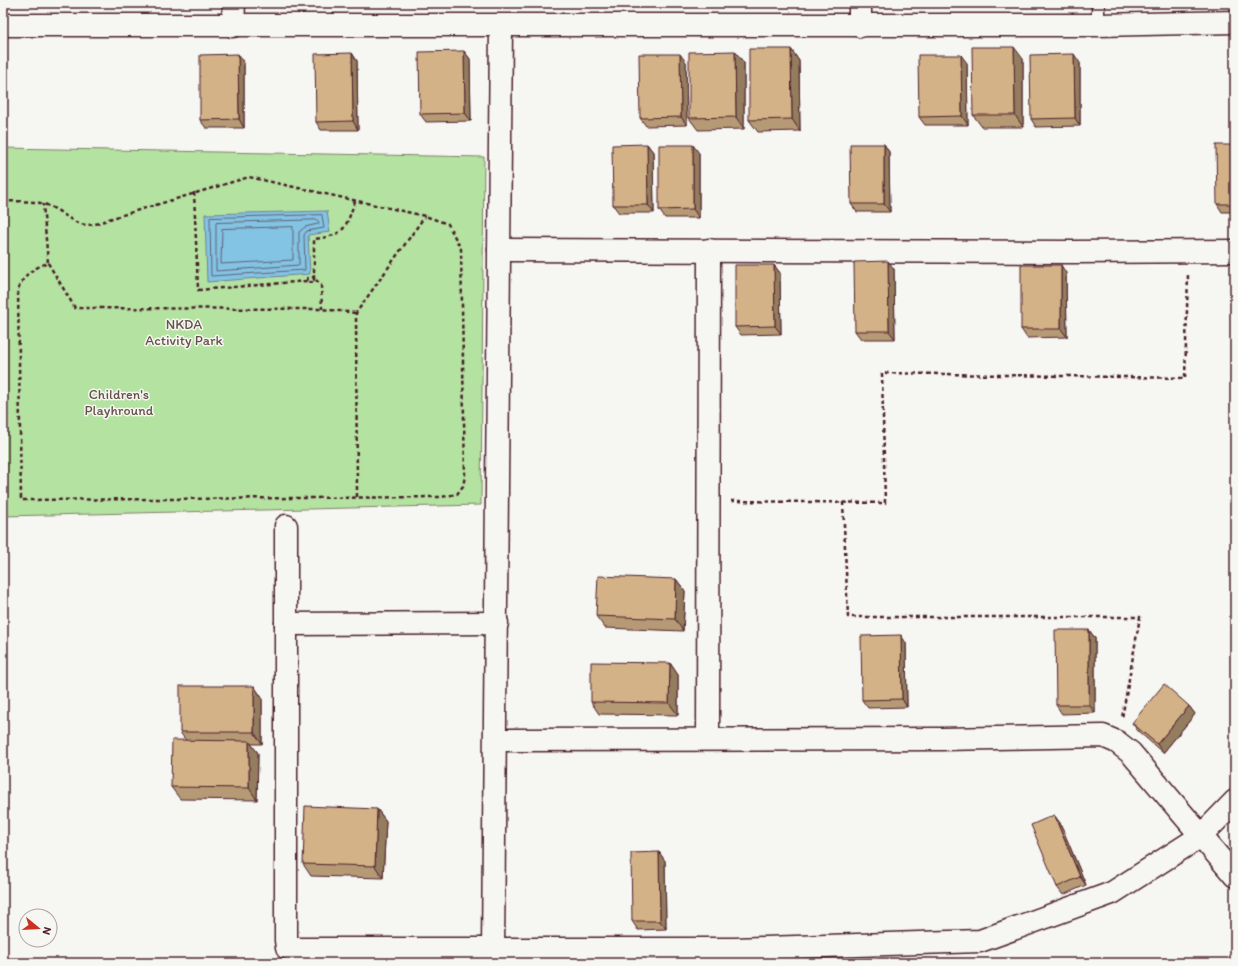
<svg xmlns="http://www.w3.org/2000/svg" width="1238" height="966" font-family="Itim,sans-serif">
  <rect width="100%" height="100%" fill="#f6f6f2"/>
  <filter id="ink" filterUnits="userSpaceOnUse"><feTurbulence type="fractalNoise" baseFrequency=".025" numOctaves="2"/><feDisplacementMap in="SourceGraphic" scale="8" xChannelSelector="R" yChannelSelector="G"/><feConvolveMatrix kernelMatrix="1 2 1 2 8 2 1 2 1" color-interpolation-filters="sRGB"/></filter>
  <g filter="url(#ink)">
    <path fill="#b4e2a1" stroke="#7f8066" d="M3 148 484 157 481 505 3 516Z"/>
    <path fill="#83c3e3" stroke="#6c8199" d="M327 211 330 232 308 235 310 274 207 282 205 214Z"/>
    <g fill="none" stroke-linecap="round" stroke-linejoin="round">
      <g stroke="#616175" stroke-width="1">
        <path d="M322 215 324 228 307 231 304 235 305 270 211 276 210 218Z"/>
        <path d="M317 220 319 222 318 224 305 227 299 232V265L216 271V223Z"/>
        <path d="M293 227V260L221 264 222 229Z"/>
      </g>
      <defs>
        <path id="service" d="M1098 25V3"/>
        <g id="minor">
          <path d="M860 3V26"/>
          <path d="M3 25H1098L1235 22"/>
          <path d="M233 26 234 3"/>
          <path d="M499 250 1073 252 1235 251"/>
          <path d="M286 526V940L287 948 292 949H734L980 941 1112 893 1201 836 1235 801"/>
          <path d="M286 624 497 623"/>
          <path d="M708 739 709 250"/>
          <path d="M496 740 941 739 1103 736 1117 742 1131 753 1235 876"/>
          <path d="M493 950 501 26"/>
        </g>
      </defs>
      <use href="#service" stroke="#4a1f2b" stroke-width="15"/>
      <use href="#minor" stroke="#4a1f2b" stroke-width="25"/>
      <g stroke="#4a1f2b" stroke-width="2.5" stroke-dasharray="4 3" stroke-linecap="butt">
        <path d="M194 192 198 290 307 281 314 283V277"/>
        <path d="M3 201C15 202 32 200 44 204 72 214 75 235 109 219L249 177 425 216 448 224 461 249 465 476 463 486 457 494 441 497 21 500 18 289C25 273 32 269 48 263L43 204"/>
        <path d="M48 263 75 308 322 309 356 313"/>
        <path d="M316 280 321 285 322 309"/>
        <path d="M307 281 308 278 314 277V239C346 235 345 229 355 201"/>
        <path d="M357 497 356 313 425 216"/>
        <path d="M731 501 885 503 882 373 1185 378 1188 275"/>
        <path d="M843 502 848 617H1140L1122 718"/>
      </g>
      <use href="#service" stroke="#f6f6f2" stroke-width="12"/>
      <use href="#minor" stroke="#f6f6f2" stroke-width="22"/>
    </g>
    <g fill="#b69974" stroke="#4a1f2b">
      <path d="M791 49 799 61 800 131 758 132 749 120Z"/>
      <path d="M464 51 470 59 471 121 426 122 420 114Z"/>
      <path d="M352 53 357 61 358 130H321L316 122Z"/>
      <path d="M238 54 244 63V128H206L200 120Z"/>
      <path d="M1023 59V127H982L973 115Z"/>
      <path d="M686 62 687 125 646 126 640 118Z"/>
      <path d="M744 63V129L698 130 689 118Z"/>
      <path d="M967 63 968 125H925L919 117Z"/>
      <path d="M1080 63V126L1036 127 1031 119Z"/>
      <path d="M647 144 653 152 654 213H619L613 205Z"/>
      <path d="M884 144 889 152 890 212H857L851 204Z"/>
      <path d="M1235 145V212H1222L1217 204Z"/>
      <path d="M699 153V218H665L659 210Z"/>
      <path d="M774 265 780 273 781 334 741 335 735 327Z"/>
      <path d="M894 269 895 339H861L855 331Z"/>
      <path d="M1066 273 1067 337 1027 338 1021 329Z"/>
      <path d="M676 579 685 591 683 631 605 628 596 616Z"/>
      <path d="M1089 630 1095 638V713L1062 714 1056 705Z"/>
      <path d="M906 643 907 707 868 708 862 700Z"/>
      <path d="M670 663 678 675V715L599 714 591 702Z"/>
      <path d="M254 686 262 698V744H251L258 753 257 800 180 799 171 787 186 741 180 732Z"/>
      <path d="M1189 706 1195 714 1163 753 1138 731 1132 723Z"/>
      <path d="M377 809 386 821 383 878 311 876 303 864Z"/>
      <path d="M1054 815 1060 823 1086 885 1063 895 1057 887Z"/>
      <path d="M659 852 665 861 666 929 638 930 632 921Z"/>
    </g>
    <g fill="#947d5e" stroke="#4a1f2b">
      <path d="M1014 47 1023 59V127L1015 115Z"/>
      <path d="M791 49 799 61 800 131 792 119Z"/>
      <path d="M464 51 470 59 471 121 465 113Z"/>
      <path d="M735 51 744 63V129L736 117Z"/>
      <path d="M352 53 357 61 358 130 353 121Z"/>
      <path d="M238 54 244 63V128L239 119Z"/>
      <path d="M680 54 686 62 687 125 681 117Z"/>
      <path d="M1074 54 1080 63V126L1075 118Z"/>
      <path d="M961 55 967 63 968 125 962 116Z"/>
      <path d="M647 144 653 152 654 213 648 205Z"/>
      <path d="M884 144 889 152 890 212 884 204Z"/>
      <path d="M693 145 699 153V218L693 209Z"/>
      <path d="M888 261 894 269 895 339 889 331Z"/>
      <path d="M774 265 780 273 781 334 775 326Z"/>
      <path d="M1061 265 1066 273 1067 337 1061 329Z"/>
      <path d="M676 579 685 591 683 631 675 619Z"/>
      <path d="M1089 630 1095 638V713L1089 705Z"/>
      <path d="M901 635 906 643 907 707 902 699Z"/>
      <path d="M670 663 678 675V715L669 703Z"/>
      <path d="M254 686 262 698V744L254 732Z"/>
      <path d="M1189 706 1195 714 1163 753 1157 744Z"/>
      <path d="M249 741 258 753 257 800 249 788Z"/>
      <path d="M377 809 386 821 383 878 375 866Z"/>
      <path d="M1054 815 1060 823 1086 885 1080 877Z"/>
      <path d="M659 852 665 861 666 929 660 921Z"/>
    </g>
    <g fill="#d4b287" stroke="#4a1f2b">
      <path d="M972 47H1014L1015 115H973Z"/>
      <path d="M749 49H791L792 119 749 120Z"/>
      <path d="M464 51 465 113 420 114 419 52Z"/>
      <path d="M735 51 736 117 689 118V52Z"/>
      <path d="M352 53 353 121 316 122 315 54Z"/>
      <path d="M238 54 239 119 200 120V55Z"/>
      <path d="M639 54H680L681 117 640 118Z"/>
      <path d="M1074 54 1075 118 1031 119 1030 55Z"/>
      <path d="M918 55H961L962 116 919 117Z"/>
      <path d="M647 144 648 205H613L612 145Z"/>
      <path d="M850 144H884V204H851Z"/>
      <path d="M659 145H693V209L659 210Z"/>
      <path d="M1216 145H1235V204H1217Z"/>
      <path d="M888 261 889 331H855L854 262Z"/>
      <path d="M735 265H774L775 326 735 327Z"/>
      <rect x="1021" y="265" width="40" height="64"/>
      <path d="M598 576 676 579 675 619 596 616Z"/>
      <path d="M1055 630H1089V705H1056Z"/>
      <path d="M901 635 902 699 862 700 861 636Z"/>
      <path d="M591 662 670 663 669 703 591 702Z"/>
      <path d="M1164 684 1189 706 1157 744 1132 723Z"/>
      <rect x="180" y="686" width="74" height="46"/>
      <path d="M172 740 249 741V788L171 787Z"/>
      <path d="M305 806 377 809 375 866 303 864Z"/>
      <path d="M1054 815 1080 877 1057 887 1031 825Z"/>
      <path d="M659 852 660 921H632L631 853Z"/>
      <path d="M801 962V963H767Z"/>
    </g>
  </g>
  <g text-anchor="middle" stroke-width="3" stroke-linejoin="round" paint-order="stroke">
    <g font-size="14" fill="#645048" stroke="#f6f6f2">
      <text x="184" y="329">NKDA<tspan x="184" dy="16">Activity Park</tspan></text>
      <text x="119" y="399">Children's<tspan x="119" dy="16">Playhround</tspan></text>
    </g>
  </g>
  <rect width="1238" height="966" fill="none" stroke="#f6f6f2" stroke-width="16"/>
  <rect x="8" y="8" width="1222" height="950" fill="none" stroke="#4a1f2b" stroke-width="1.5" filter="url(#ink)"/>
  <g transform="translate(38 928) rotate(108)"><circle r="19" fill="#f6f6f2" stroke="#b1a0a2"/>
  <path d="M0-3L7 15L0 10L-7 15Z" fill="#c8321e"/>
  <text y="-6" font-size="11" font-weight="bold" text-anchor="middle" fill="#4a1f2b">N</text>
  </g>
</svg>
